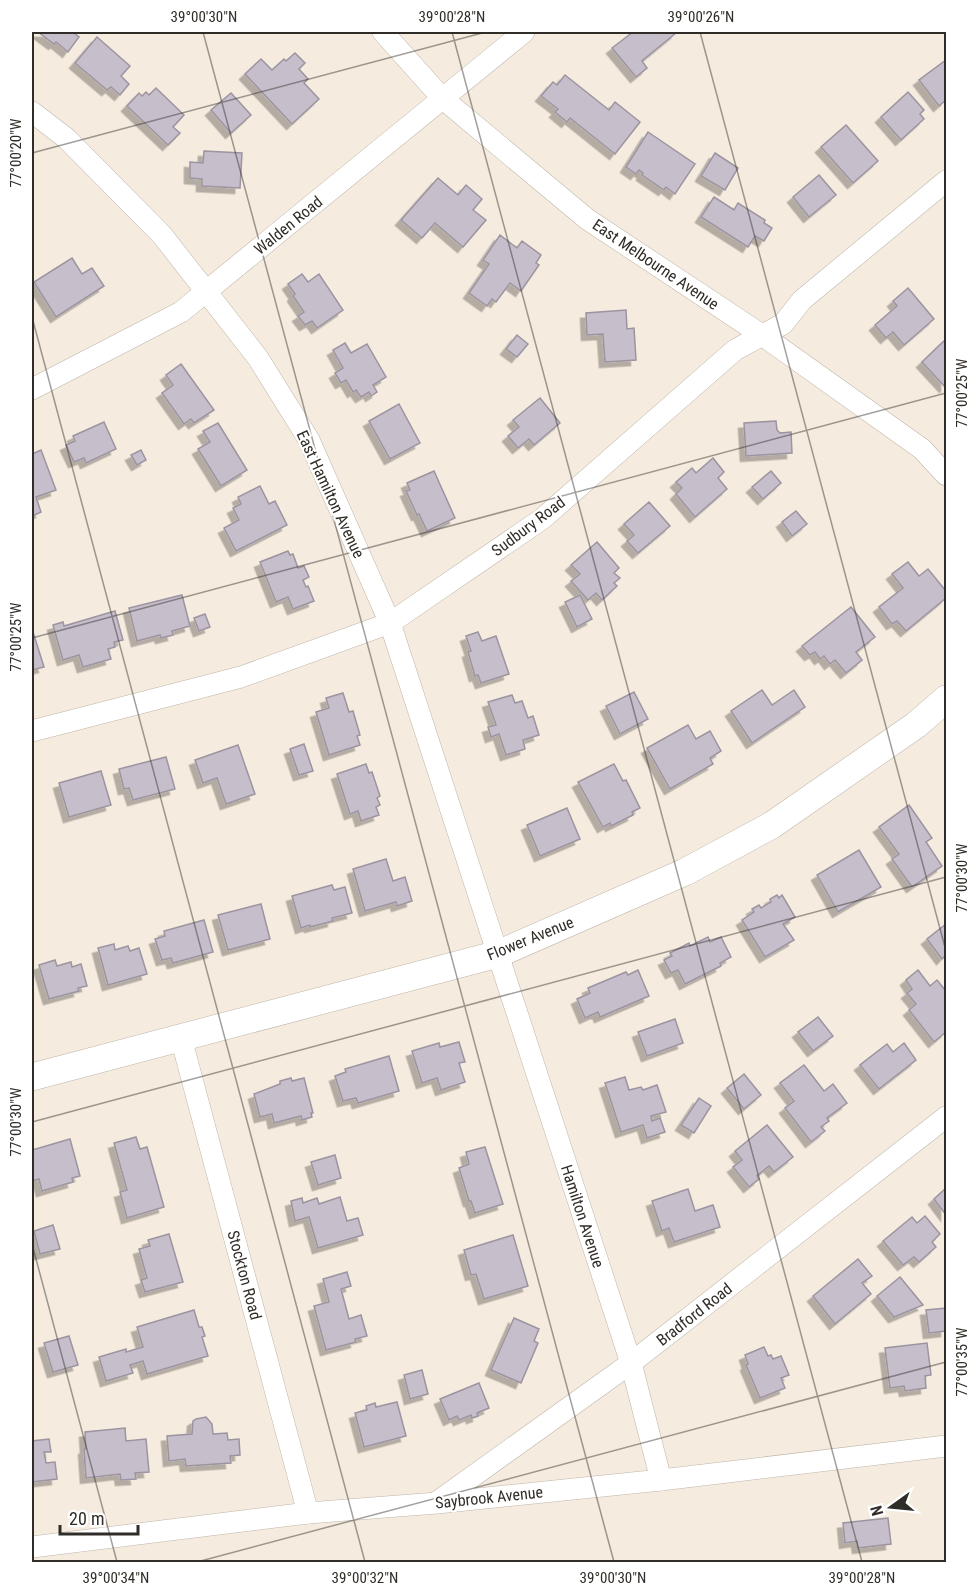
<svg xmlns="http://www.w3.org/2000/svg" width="978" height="1594" font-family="'Roboto Condensed',sans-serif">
  <defs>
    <filter id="shadow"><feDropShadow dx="-5.5" dy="5.5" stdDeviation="0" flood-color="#0004"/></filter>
  </defs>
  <rect width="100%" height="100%" fill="#f5ebde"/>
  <g fill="#c7becb" stroke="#9c94a0" stroke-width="1.5" filter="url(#shadow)">
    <path d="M38 32H75L74 33 79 37 68 52 56 42 54 44Z"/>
    <path d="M633 32H675L676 33 642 61 647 68 636 77 612 48Z"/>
    <path d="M97 37 130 66 121 76 129 84 120 95 111 87 107 90 75 63Z"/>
    <path d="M295 53 305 63 299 69 308 79 304 83 319 99 292 124 245 74 261 59 272 70 284 59 286 61Z"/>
    <path d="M946 60V100L939 106 919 80Z"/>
    <path d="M565 75 609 110 615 102 640 122 615 154 570 118 567 122 555 112 558 109 541 96 553 82 557 85Z"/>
    <path d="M156 88 184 115 173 127 180 133 168 145 127 106 139 93 142 96 146 92 149 95Z"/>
    <path d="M908 92 924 110 920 114 924 119 901 140 881 117Z"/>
    <path d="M231 93 251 115 231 133 211 110Z"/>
    <path d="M846 125 878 161 853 183 821 147Z"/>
    <path d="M648 132 695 164 675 194 666 187 664 190 642 175 643 173 639 170 636 174 626 167Z"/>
    <path d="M204 151 242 153 240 188 202 186V179L190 178V162L203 163Z"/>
    <path d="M715 153 738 168 725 190 701 176Z"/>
    <path d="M819 175 836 195 809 217 793 197Z"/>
    <path d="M438 178 458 195 466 185 482 199 473 210 486 220 463 247 435 223 422 238 401 220Z"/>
    <path d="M714 197 734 210 738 203 765 220 764 223 772 228 764 241 755 236 748 247 701 217Z"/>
    <path d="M500 235 517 248 522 241 541 255 536 263 539 265 521 291 510 283 496 302 492 299 487 306 469 293 489 264 483 260Z"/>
    <path d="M72 258 82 274 92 268 104 286 56 317 34 282Z"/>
    <path d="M302 274 308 282 319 274 343 310 317 328 312 321 305 325 298 316 304 312 293 296 295 294 288 284Z"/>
    <path d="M908 288 934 319 904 345 893 332 886 338 875 325 897 306 893 301Z"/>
    <path d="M626 310 627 329 634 328 636 360 605 362 603 334 587 335 586 313Z"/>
    <path d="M517 335 528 344 517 357 506 349Z"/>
    <path d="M946 339V386L945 387 922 362Z"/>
    <path d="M345 343 351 353 367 344 386 377 373 385 377 392 371 396 369 392 361 397 356 390 353 392 346 380 341 383 335 373 343 368 333 350Z"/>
    <path d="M181 364 214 410 194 423 191 419 184 424 162 393 173 385 166 375Z"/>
    <path d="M540 398 560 423 534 445 529 439 518 448 508 436 519 427 513 420Z"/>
    <path d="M399 404 420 443 390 459 369 421Z"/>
    <path d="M776 421 777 430 780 433 791 432 792 453 746 456 744 423Z"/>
    <path d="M104 422 116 449 86 463 84 458 74 462 66 445 75 441 73 436Z"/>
    <path d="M218 423 247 470 221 486 198 449 210 442 203 431Z"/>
    <path d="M41 450 56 490 36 497 41 512 32 516V454Z"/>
    <path d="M141 450 146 460 137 465 131 455Z"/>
    <path d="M713 458 724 472 718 478 727 489 695 517 676 494 682 488 676 482 692 468 696 473Z"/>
    <path d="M434 471 455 518 427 531 419 514 417 515 406 491 410 490 407 483Z"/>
    <path d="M771 471 781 483 763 499 752 487Z"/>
    <path d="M260 486 269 504 275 501 287 525 236 551 224 528 239 520 233 508 241 504 238 497Z"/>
    <path d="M649 502 670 526 638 553 627 541 634 535 624 524Z"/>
    <path d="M796 511 807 524 792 536 782 522Z"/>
    <path d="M597 542 619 568 614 573 620 578 614 583 617 586 602 600 596 593 588 600 571 581 580 574 571 565Z"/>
    <path d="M288 551 290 555 293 554 298 568 304 566 309 577 303 580 306 587 308 586 314 601 293 609 288 597 276 602 260 562Z"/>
    <path d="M908 562 919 576 928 569 946 591V598L906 631 897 621 892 624 879 607 903 588 892 574Z"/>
    <path d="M182 595 190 626 172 631 173 635 161 638 160 635 137 641 129 608Z"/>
    <path d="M580 595 592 619 577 627 565 602Z"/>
    <path d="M851 607 875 637 856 652 862 660 846 673 835 660 830 664 824 656 820 659 815 652 810 655 802 646Z"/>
    <path d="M115 611 123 640 114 642 115 647 108 649 111 659 83 667 79 655 63 660 53 625 63 622 64 626Z"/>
    <path d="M205 614 210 627 199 631 194 618Z"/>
    <path d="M32 632H33L44 667 32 670Z"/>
    <path d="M478 632 482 641 496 636 509 674 481 683 478 675 475 676 468 652 471 651 466 636Z"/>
    <path d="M762 690 772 705 794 690 805 707 752 743 731 711Z"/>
    <path d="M634 692 648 719 620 734 606 706Z"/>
    <path d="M343 693 349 712 353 711 360 735 357 736 360 745 329 755 316 712 329 708 326 698Z"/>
    <path d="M512 695 515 703 522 701 528 718 533 716 539 735 523 740 525 749 506 755 499 734 491 737 488 727 496 725 488 702Z"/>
    <path d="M688 725 696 739 710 731 721 751 710 758 713 764 670 789 647 748Z"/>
    <path d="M304 744 313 771 299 775 290 749Z"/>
    <path d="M238 745 255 794 226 804 217 778 203 783 195 760Z"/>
    <path d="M166 757 175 789 133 800 129 788 124 789 119 769Z"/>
    <path d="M366 764 369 773 372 772 380 796 377 798 380 805 376 807 379 815 361 821 358 811 350 814 337 774Z"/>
    <path d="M614 764 623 781 626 780 640 808 632 812 633 815 611 826 610 823 603 827 578 782Z"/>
    <path d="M101 771 111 805 69 817 59 783Z"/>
    <path d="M909 805 932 838 926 842 942 866 912 887 892 859 899 854 879 827Z"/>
    <path d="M567 808 580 839 540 856 527 825Z"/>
    <path d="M859 850 881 887 838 912 817 875Z"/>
    <path d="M386 859 393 881 405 877 412 901 397 906 396 902 365 911 353 869Z"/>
    <path d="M332 885 334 890 345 887 352 913 332 918 333 921 310 927V925L301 928 292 896Z"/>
    <path d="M777 895 779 898 782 895 795 917 783 924 794 940 765 957 742 920 754 912 752 909 759 905 761 908 771 902 770 899Z"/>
    <path d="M261 904 270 939 228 950 218 915Z"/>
    <path d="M204 920 213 952 173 963 171 958 162 960 155 939 165 936 164 931Z"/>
    <path d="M946 924V955L942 959 927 939Z"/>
    <path d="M708 937 710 942 721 937 731 957 720 963 721 966 685 984 678 970 671 973 664 960 672 956 670 953 689 943 690 946Z"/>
    <path d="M114 944 115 950 128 946 130 951 139 948 147 974 108 985 98 948Z"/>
    <path d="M55 960 57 966 71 962 72 967 81 964 87 986 78 988 79 991 49 999 39 965Z"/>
    <path d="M638 970 649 996 600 1017 598 1012 585 1018 577 999 590 993 588 988 626 972 628 975Z"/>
    <path d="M918 970 930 986 937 980 946 991V1032L934 1042 909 1010 916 1004 907 993 912 989 906 980Z"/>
    <path d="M818 1017 833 1036 813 1051 798 1032Z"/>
    <path d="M675 1019 683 1043 647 1056 638 1032Z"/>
    <path d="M459 1042 465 1062 459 1063 465 1082 441 1090 437 1078 422 1083 412 1051 439 1043 440 1047Z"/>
    <path d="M904 1043 916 1060 879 1089 860 1065 887 1044 893 1052Z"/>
    <path d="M389 1056 399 1091 358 1103 356 1098 343 1101 335 1076 346 1072 345 1069Z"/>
    <path d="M804 1065 824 1091 833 1084 847 1103 827 1118 829 1121 821 1127 825 1131 811 1142 785 1108 794 1101 780 1083Z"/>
    <path d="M744 1074 761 1095 744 1109 727 1088Z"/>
    <path d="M625 1077 629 1090 641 1087 643 1090 657 1085 666 1112 651 1116 652 1121 660 1118 665 1132 647 1138 643 1125 621 1132 605 1083Z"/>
    <path d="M291 1078 292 1081 304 1078 313 1113H311L312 1117 302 1120 301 1116 274 1123 272 1114 260 1117 254 1094 280 1084V1081Z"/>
    <path d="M699 1098 711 1106 694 1133 681 1125Z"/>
    <path d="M767 1125 793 1157 774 1172 769 1166 757 1176 759 1179 749 1187 733 1167 742 1160 735 1151Z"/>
    <path d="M136 1137 140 1149 147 1147 164 1207 127 1218 120 1192 127 1190 114 1143Z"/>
    <path d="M70 1139 80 1176 72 1178 73 1182 42 1191 39 1179 32 1181V1150Z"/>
    <path d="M485 1147 503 1204 475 1213 471 1201H469L459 1168 469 1164 466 1152Z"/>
    <path d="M335 1155 341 1178 318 1185 311 1162Z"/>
    <path d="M946 1188V1215L934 1199Z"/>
    <path d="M688 1189 695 1211 713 1205 720 1227 674 1242 669 1228 662 1231 652 1201Z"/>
    <path d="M340 1197 347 1221 358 1218 363 1235 318 1248 309 1217 295 1221 291 1201 302 1198 303 1203 317 1198 319 1204Z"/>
    <path d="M925 1216 940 1234 932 1242 936 1247 919 1262 914 1257 903 1265 883 1241 912 1217 917 1223Z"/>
    <path d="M53 1225 60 1249 40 1254 34 1231Z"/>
    <path d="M169 1234 183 1282 145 1292 141 1280 147 1278 139 1249 150 1246 148 1240Z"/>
    <path d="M513 1235 528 1286 484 1299 476 1274 471 1275 464 1250Z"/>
    <path d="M858 1259 872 1276 862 1283 871 1294 835 1324 813 1296Z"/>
    <path d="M347 1272 351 1286 341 1289 349 1319 361 1315 367 1336 355 1339 356 1342 326 1350 314 1306 329 1302 323 1279Z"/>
    <path d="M900 1277 923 1305 894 1317 877 1296Z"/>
    <path d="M946 1308V1331L929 1333 926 1310Z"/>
    <path d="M194 1310 199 1327H202L205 1336 202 1337 208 1356 147 1374 143 1361 130 1365 133 1373 106 1381 99 1357 126 1349V1352L143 1347 137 1327Z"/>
    <path d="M514 1318 539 1329 534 1341 538 1343 521 1383 491 1370Z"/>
    <path d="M69 1336 78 1365 53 1372 44 1343Z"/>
    <path d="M927 1343 931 1375 925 1376 926 1388 905 1391 904 1386 890 1388 885 1348Z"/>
    <path d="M764 1347 768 1356 771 1355 773 1359 781 1356 789 1375 781 1378 785 1388 760 1398 746 1365 748 1364 745 1355Z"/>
    <path d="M422 1370 428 1394 410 1399 404 1375Z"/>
    <path d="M479 1383 489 1408 477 1413 478 1416 472 1418 471 1415 459 1420 457 1416 449 1420 440 1399Z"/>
    <path d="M397 1402 406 1436 364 1447 355 1413 367 1410 366 1406 375 1403 376 1407Z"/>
    <path d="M206 1417 212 1424 213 1434 227 1433 228 1440 239 1439 240 1455 230 1456 231 1463 186 1466 185 1459 169 1461 167 1436 192 1434 193 1421 196 1419Z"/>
    <path d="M125 1428 126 1441 146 1439 149 1472 135 1473 136 1479 121 1480 120 1474 86 1478 84 1449H86L85 1432Z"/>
    <path d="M49 1439 51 1452H44L46 1463 55 1462 57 1479 32 1482V1441Z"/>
    <path d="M888 1518 891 1544 858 1548 857 1541 845 1543 843 1523Z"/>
  </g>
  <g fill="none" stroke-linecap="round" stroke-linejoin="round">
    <defs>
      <g id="minor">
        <path d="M383 32 442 98 587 219 762 335 922 449 946 475"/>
        <path d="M32 112 66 138 162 235 258 358 309 440 390 623 631 1363 661 1480"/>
        <path d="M32 389 181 312 524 32"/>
        <path d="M32 731 241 677 390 623 542 519 735 350 783 324 802 300 946 181"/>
        <path d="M181 1038 308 1513"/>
        <path d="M437 1502 631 1363 946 1117"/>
        <path d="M32 1547 308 1513 437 1503 661 1480 946 1446"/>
      </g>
      <path id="tertiary" d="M32 1077 498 954 685 872 772 825 916 725 946 699"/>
    </defs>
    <use href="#minor" stroke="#bfb6aa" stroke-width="22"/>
    <use href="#tertiary" stroke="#bfb6aa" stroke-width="28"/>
    <use href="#minor" stroke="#fff" stroke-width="21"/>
    <use href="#tertiary" stroke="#fff" stroke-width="27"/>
  </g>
  <path fill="none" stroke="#302c27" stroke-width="1.5" stroke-opacity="0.45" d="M203 32 614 1562M452 32 862 1562M700 32 946 951M32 153 486 32M32 317 365 1562M32 638 946 393M32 1122 946 877M32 1244 117 1562M197 1562 946 1362"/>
  <g text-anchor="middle" stroke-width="4.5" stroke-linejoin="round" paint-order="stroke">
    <g font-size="16" fill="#302c27" stroke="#fff">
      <text transform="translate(288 225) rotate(-39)" y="6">Walden Road</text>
      <text transform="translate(656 264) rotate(34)" y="6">East Melbourne Avenue</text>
      <text transform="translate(331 494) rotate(65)" y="6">East Hamilton Avenue</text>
      <text transform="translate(528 526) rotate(-37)" y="6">Sudbury Road</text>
      <text transform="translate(530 938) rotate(-22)" y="6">Flower Avenue</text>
      <text transform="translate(583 1216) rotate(72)" y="6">Hamilton Avenue</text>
      <text transform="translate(245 1275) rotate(75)" y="6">Stockton Road</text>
      <text transform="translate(694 1314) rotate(-38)" y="6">Bradford Road</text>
      <text transform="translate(489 1497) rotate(-6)" y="6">Saybrook Avenue</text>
    </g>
  </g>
  <rect width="978" height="1594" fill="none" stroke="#ffffff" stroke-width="66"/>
  <g transform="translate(891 1507) rotate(255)" stroke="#ffffff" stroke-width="4.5" paint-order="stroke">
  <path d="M0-4.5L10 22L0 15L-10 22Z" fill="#302c27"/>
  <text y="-9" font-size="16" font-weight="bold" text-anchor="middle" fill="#302c27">N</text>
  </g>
  <path d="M60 1525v9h78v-9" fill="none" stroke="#302c27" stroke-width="3"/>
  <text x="69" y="1525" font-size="18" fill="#302c27" stroke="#ffffff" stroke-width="4.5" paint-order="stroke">20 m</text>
  <rect x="33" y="33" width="912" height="1528" fill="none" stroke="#302c27" stroke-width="2"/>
  <g font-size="15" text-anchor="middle" fill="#302c27">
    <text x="204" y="22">39°00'30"N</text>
    <text x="452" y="22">39°00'28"N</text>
    <text x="701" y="22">39°00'26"N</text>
    <text transform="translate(16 153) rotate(-90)" y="5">77°00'20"W</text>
    <text transform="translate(962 393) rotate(-90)" y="5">77°00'25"W</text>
    <text transform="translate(16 637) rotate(-90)" y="5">77°00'25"W</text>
    <text transform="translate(962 878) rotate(-90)" y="5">77°00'30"W</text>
    <text transform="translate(16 1122) rotate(-90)" y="5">77°00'30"W</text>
    <text transform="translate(962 1362) rotate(-90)" y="5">77°00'35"W</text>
    <text x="116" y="1583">39°00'34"N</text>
    <text x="365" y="1583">39°00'32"N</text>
    <text x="613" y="1583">39°00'30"N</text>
    <text x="862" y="1583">39°00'28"N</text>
  </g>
</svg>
